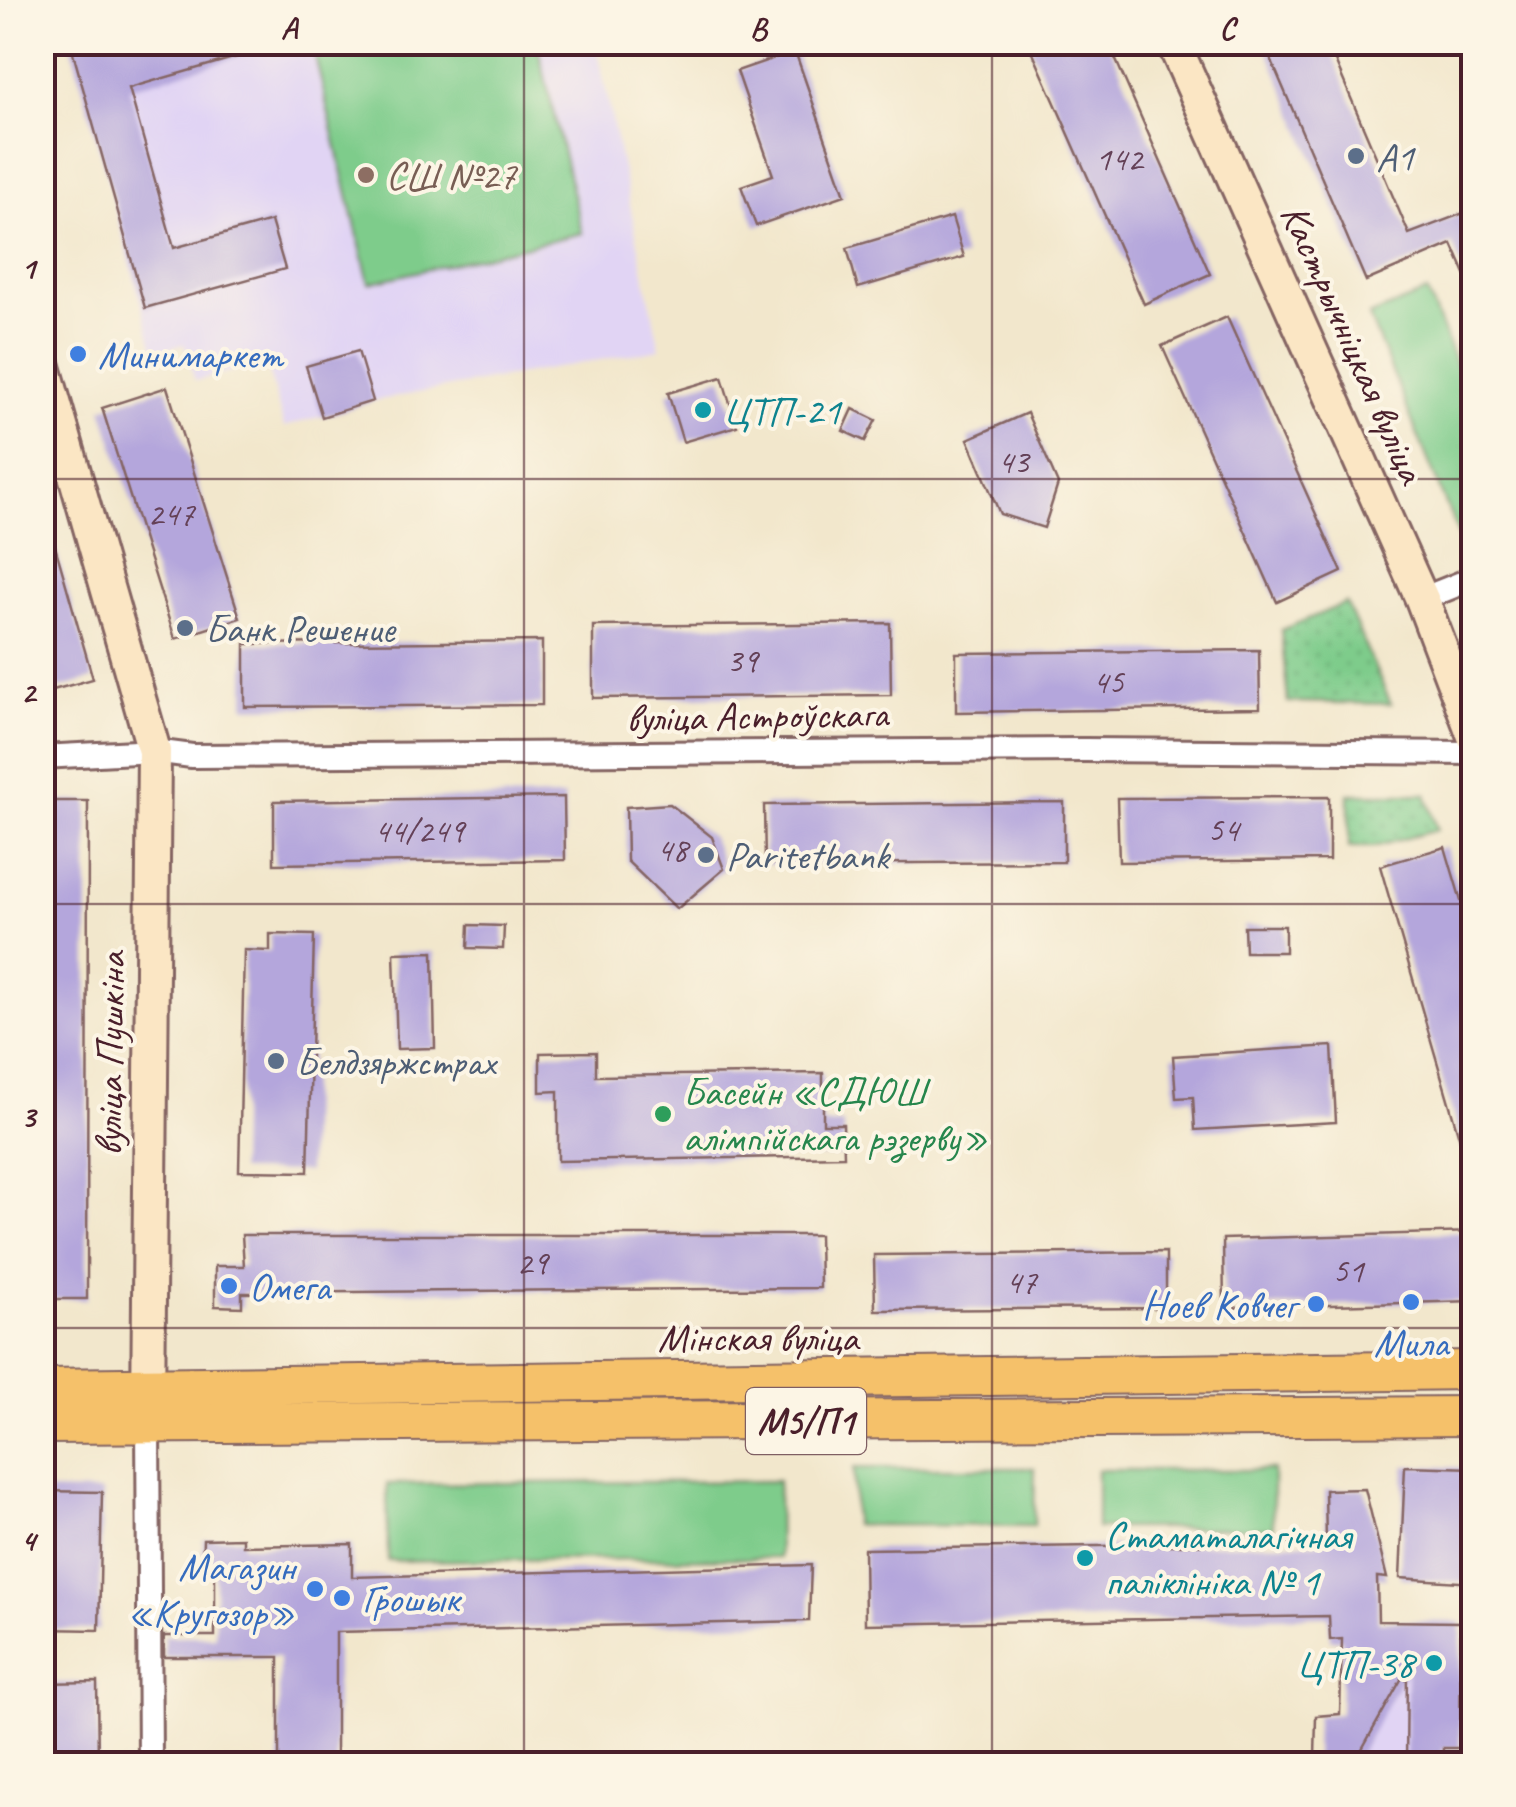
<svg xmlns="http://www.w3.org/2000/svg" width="1516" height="1807" font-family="Caveat,sans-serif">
  <defs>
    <pattern id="park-dots" width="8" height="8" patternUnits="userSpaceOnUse" patternTransform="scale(2.5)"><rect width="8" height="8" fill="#7ecc8b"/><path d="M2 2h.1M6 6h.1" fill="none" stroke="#6eaf78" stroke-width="1.8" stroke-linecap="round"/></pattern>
  </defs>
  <rect width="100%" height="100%" fill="#fcf5e5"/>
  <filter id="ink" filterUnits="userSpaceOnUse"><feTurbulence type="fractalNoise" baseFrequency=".01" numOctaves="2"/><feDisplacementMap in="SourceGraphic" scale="20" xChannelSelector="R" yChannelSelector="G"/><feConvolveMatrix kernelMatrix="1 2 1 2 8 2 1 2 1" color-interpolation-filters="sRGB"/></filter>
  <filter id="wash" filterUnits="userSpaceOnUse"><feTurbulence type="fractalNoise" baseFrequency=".0048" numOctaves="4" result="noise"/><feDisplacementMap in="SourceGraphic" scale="40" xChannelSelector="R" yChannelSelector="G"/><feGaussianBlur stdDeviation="2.25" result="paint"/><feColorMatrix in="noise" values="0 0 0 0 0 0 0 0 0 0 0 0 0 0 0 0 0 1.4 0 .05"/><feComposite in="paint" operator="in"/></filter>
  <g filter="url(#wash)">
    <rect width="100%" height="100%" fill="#f2e7cc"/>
    <g fill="#e1d4f4">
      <path d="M70 43H596L660 349 373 401 284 427 266 362 195 381 184 344 155 353Z"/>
      <path d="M1408 1622 1406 1764H1336V1757L1358 1756 1371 1733Z"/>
    </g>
    <g fill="#7ecc8b" stroke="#64765b" stroke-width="2.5">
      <path d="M312 43H537L582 233 369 283Z"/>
      <path d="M1427 292 1473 405V550L1466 553 1369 316Z"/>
      <path d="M854 1468H1035L1034 1526 854 1525Z"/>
      <rect x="1097" y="1470" width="176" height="58"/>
      <path d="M778 1481 779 1558 388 1561 387 1484Z"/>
    </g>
    <g fill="url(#park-dots)" stroke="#64765b" stroke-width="2.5">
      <path d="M1346 603 1391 704 1288 702 1281 630Z"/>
      <path d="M1349 794H1426L1437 830 1374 847H1349Z"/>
    </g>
    <g id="blocks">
      <g fill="#b4a6dc">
        <path d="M70 42H263L264 49 129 88 174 248 271 221 285 269 145 308Z"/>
        <path d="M1028 42H1108L1210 274 1144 304Z"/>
        <path d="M1286 42H1327L1409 234 1474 209V294L1452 244 1366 281 1267 50Z"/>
        <path d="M795 51 845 195 756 226 741 186 773 175 737 71Z"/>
        <path d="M952 217 964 257 858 288 847 248Z"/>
        <path d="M1227 317 1342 572 1277 602 1162 346Z"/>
        <path d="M358 351 373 401 322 417 306 366Z"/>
        <path d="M722 377 737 426 683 442 668 393Z"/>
        <path d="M167 387 240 618 175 639 102 408Z"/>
        <path d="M853 409 876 420 865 441 843 431Z"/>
        <path d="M1027 413 1058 484 1044 528 1000 514 968 439Z"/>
        <path d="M49 525 93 679 42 693V526Z"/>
        <path d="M890 623 891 695 593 698V626Z"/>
        <path d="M542 641V705L245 707V644Z"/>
        <path d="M1259 650 1260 708 956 712V653Z"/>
        <path d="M564 797 565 860 274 864V801Z"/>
        <path d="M1329 797V860L1119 862 1117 798Z"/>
        <path d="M42 801H88L87 1299H42Z"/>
        <path d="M1064 802V862L765 864 764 805Z"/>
        <path d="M670 804 712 837 724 869 677 909 627 861 626 807Z"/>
        <path d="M1445 847 1474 945V1163L1467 1164 1380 866Z"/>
        <path d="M469 925 504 926 503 949 468 948Z"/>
        <path d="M1244 926H1285V952H1245Z"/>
        <path d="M270 934 314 935 308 1172 239 1171 244 950 270 951Z"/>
        <path d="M433 952 435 1048 397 1049 394 953Z"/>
        <path d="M1332 1046 1336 1122 1195 1130 1193 1097 1176 1098 1173 1056Z"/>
        <path d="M596 1052V1076L823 1073V1124H843L844 1156 558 1161V1091L540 1092V1053Z"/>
        <path d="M1474 1232V1301L1224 1308 1223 1239Z"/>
        <path d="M242 1235H819L820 1288 242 1293V1307L215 1306V1266H244Z"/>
        <path d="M1166 1252V1308L875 1310 874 1255Z"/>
        <path d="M1405 1466 1474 1468V1583L1400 1578Z"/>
        <path d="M1365 1489 1387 1578 1377 1577 1378 1621 1461 1622 1460 1748H1443L1442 1764H1406L1407 1669 1358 1756 1315 1758 1316 1716 1340 1714 1342 1639 1330 1640 1329 1616 865 1624 864 1549 1326 1543 1325 1490Z"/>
        <path d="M42 1491 102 1492 99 1630 42 1629Z"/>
        <path d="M243 1538V1546L352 1544V1577L811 1565 809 1621 336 1632V1764H279V1657H164V1636H215V1569H202L203 1539Z"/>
        <path d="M97 1682 98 1764H42V1683Z"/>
      </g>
    </g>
  </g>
  <g filter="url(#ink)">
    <use href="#blocks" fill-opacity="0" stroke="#856563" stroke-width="2.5"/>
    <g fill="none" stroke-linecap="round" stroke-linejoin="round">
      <defs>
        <g id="street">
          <path d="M1422 599 1474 578"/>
          <path d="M42 757 154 751 192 756 1084 750 1474 753"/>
          <path d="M148 1423 150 1764"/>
        </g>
        <g id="secondary">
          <path d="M1173 42 1422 599 1474 736"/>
          <path d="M42 360 154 751 148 1409"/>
        </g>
        <g id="primary">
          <path d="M42 1388 1474 1370"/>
          <path d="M42 1424 1474 1416"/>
        </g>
      </defs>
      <use href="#street" stroke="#856563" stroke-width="28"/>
      <use href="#secondary" stroke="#856563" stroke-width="38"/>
      <use href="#primary" stroke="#856563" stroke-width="42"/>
      <use href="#street" stroke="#fff" stroke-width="22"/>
      <use href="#secondary" stroke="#fbe6c4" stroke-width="32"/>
      <use href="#primary" stroke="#f5c16b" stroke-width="38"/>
    </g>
  </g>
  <path fill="none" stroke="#4a1f2b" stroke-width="2.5" stroke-opacity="0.55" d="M524 42V1764M992 42V1764M42 479H1474M42 904H1474M42 1328H1474"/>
  <g fill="#5c6f8a" stroke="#fcf5e5" stroke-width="4">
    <circle cx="1356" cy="156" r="10"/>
    <circle cx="185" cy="628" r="10"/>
    <circle cx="706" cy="855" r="10"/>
    <circle cx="276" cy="1061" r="10"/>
  </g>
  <circle fill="#8d6e63" stroke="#fcf5e5" stroke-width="4" cx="366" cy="175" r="10"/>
  <g fill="#3f7fe0" stroke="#fcf5e5" stroke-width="4">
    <circle cx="78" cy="354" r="10"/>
    <circle cx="229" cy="1286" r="10"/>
    <circle cx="1411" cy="1302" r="10"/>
    <circle cx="1316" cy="1304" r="10"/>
    <circle cx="315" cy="1589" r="10"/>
    <circle cx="342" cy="1598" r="10"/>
  </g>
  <g fill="#0f9aa8" stroke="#fcf5e5" stroke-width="4">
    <circle cx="703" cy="410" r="10"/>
    <circle cx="1085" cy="1558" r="10"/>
    <circle cx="1434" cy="1663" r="10"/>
  </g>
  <circle fill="#2e9e5b" stroke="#fcf5e5" stroke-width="4" cx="663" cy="1114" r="10"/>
  <g text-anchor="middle" stroke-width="8" stroke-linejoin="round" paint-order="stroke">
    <g font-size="35" fill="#644157">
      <text x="1119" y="170">142</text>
      <text x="1013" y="473">43</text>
      <text x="171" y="525">247</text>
      <text x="742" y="672">39</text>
      <text x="1108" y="693">45</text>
      <text x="1223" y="841">54</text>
      <text x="419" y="842">44/249</text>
      <text x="672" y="861">48</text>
      <text x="532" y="1274">29</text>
      <text x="1348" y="1282">51</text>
      <text x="1021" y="1293">47</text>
    </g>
    <rect fill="#fcf5e5" stroke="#7f5f63" stroke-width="2.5" x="746" y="1388" width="120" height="66" rx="8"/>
    <g font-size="38" font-weight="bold" fill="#4a1f2b">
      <text x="806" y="1434">М5/П1</text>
    </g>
    <g font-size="40" fill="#4e5e75" stroke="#fcf5e5" text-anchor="start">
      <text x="1376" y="170">A1</text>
      <text x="205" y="642">Банк Решение</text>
      <text x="726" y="869">Paritetbank</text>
      <text x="296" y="1075">Белдзяржстрах</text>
    </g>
    <g font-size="40" fill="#785e54" stroke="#fcf5e5" text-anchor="start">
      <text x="386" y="189">СШ №27</text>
    </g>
    <g font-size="40" fill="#4a1f2b" stroke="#fcf5e5">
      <text transform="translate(1354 343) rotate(66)" y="14">Кастрычніцкая вуліца</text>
      <text transform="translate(757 715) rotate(-1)" y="14">вуліца Астроўскага</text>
      <text transform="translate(109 1054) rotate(-89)" y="14">вуліца Пушкіна</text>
      <text x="758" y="1351">Мінская вуліца</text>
    </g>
    <g font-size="40" fill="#366cbe" stroke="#fcf5e5" text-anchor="start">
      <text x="98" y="368">Минимаркет</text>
      <text x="249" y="1300">Омега</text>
      <text x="1296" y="1318" text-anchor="end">Ноев Ковчег</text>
      <text x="1411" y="1356" text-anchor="middle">Мила</text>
      <text x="295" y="1580" text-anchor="end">Магазин<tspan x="295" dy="46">«Кругозор»</tspan></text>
      <text x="362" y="1612">Грошык</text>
    </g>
    <g font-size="40" fill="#0d838f" stroke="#fcf5e5" text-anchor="start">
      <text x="723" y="424">ЦТП-21</text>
      <text x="1105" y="1549">Стаматалагічная<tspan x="1105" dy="46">паліклініка № 1</tspan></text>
      <text x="1414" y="1677" text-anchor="end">ЦТП-38</text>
    </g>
    <g font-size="40" fill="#27864d" stroke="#fcf5e5" text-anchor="start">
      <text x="683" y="1105">Басейн «СДЮШ<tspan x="683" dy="46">алімпійскага рэзерву»</tspan></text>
    </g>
  </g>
  <rect width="1516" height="1807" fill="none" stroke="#fcf5e5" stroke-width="110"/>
  <rect x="55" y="55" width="1406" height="1697" fill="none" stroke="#4a1f2b" stroke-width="4"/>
  <g font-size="32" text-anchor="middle" font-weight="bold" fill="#4a1f2b">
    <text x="289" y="39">A</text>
    <text x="758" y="39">B</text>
    <text x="1227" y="39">C</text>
    <text x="28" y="278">1</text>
    <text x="28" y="703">2</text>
    <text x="28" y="1127">3</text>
    <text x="28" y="1551">4</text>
  </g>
</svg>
